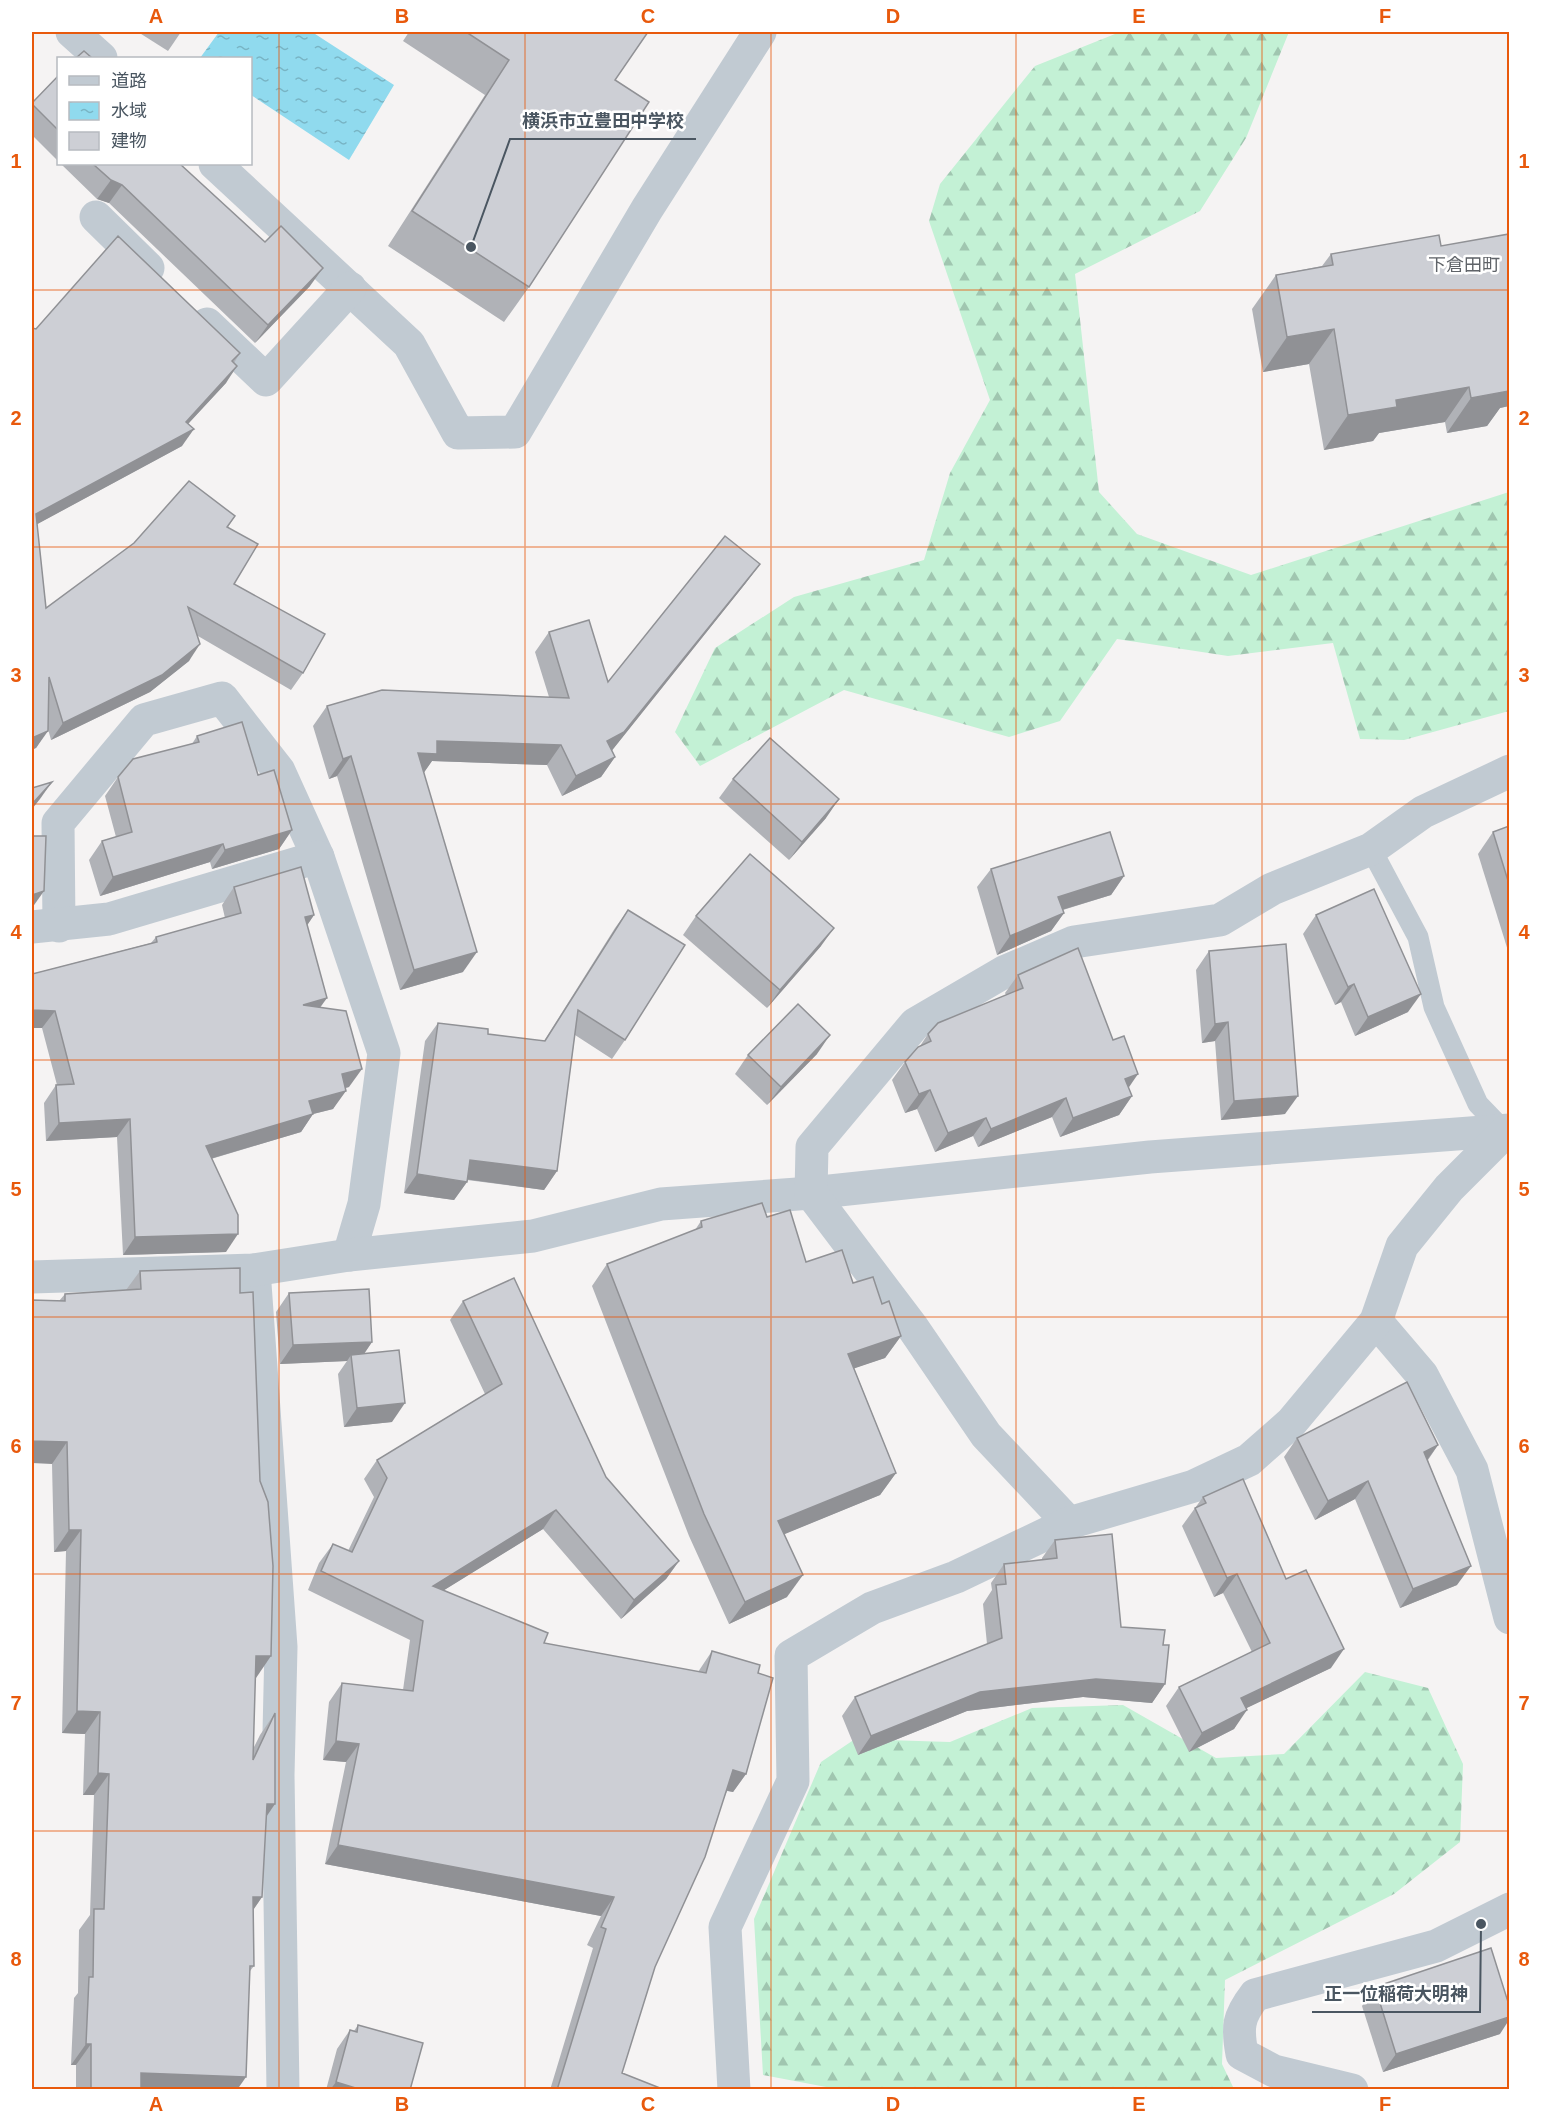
<svg xmlns="http://www.w3.org/2000/svg" width="1541" height="2121" font-family="Helvetica,'Noto Sans JP',sans-serif">
  <defs>
    <pattern id="forest-firs" width="22" height="20" patternUnits="userSpaceOnUse" patternTransform="scale(1.5)"><rect width="22" height="20" fill="#c3f1d5"/><path d="M5 1l3.5 6h-7zM16 11l3.5 6h-7z" fill="#a0c6b0"/></pattern>
    <pattern id="water-ripples" width="26" height="14" patternUnits="userSpaceOnUse" patternTransform="scale(1.5)"><rect width="26" height="14" fill="#90daee"/><path d="M2 4q2-2 4 0t4 0M15 11q2-2 4 0t4 0" fill="none" stroke="#78b4c4"/></pattern>
  </defs>
  <rect width="100%" height="100%" fill="#f5f3f3"/>
  <g fill="url(#forest-firs)">
    <path d="M1120 32H1289L1246 138 1200 211 1075 274 1099 492 1137 534 1251 575 1509 492V711L1404 740 1360 739 1333 643 1228 656 1117 639 1060 721 1009 737 844 690 700 766 675 732 715 648 794 597 924 560 950 473 990 400 929 221 940 184 1035 66Z"/>
    <path d="M1365 1672 1428 1688 1463 1764 1460 1842 1394 1894 1225 1980 1222 2064 1234 2089 842 2090 763 2075 754 1919 821 1762 855 1739 950 1742 1032 1708 1123 1705 1216 1758 1284 1754Z"/>
  </g>
  <path fill="url(#water-ripples)" d="M219 32H312L394 85 349 160 251 95 250 58H200Z"/>
  <g fill="none" stroke-linecap="round" stroke-linejoin="round">
    <path stroke="#c1cad2" stroke-width="21" d="M1371 849 1418 937 1434 1007 1478 1104 1505 1132"/>
    <g stroke="#c1cad2" stroke-width="33">
      <path d="M72 32 101 58"/>
      <path d="M215 164 409 344 458 433 515 432 647 209 760 32"/>
      <path d="M96 217 148 268"/>
      <path d="M207 324 266 380 350 288"/>
      <path d="M59 926 58 823 144 720 222 698 279 771 318 857"/>
      <path d="M32 927 109 919 318 857 384 1053 364 1204 349 1255"/>
      <path d="M254 1270 281 1647 278 1775 283 2090"/>
      <path d="M32 1277 254 1270 349 1255 533 1236 661 1204 811 1193 1150 1157 1510 1130"/>
      <path d="M1376 1321 1422 1375 1472 1470 1510 1618"/>
      <path d="M1069 1523 986 1435 913 1328 811 1193 812 1147 915 1024 1004 972 1074 942 1220 920 1272 889 1371 849 1423 812 1510 771"/>
      <path d="M734 2090 725 1927 793 1781 791 1656 872 1608 956 1577 1069 1523 1194 1486 1249 1460 1291 1423 1376 1321 1402 1246 1449 1188 1505 1132"/>
      <path d="M1352 2090 1274 2071 1242 2054C1237 2027 1238 2017 1255 1995L1436 1946 1510 1909"/>
    </g>
  </g>
  <g fill="#b0b2b7">
    <path d="M138 32H181L168 51Z"/>
    <path d="M409 32H648L615 80 529 287 504 322 388 246 485 95 403 41Z"/>
    <path d="M58 76V161L32 135V103Z"/>
    <path d="M61 164H180L310 286 255 343 109 203 97 199Z"/>
    <path d="M1509 234V406L1500 408 1487 426 1447 433 1445 422 1379 433 1373 441 1324 450 1309 364 1263 372 1252 309 1276 275 1322 266 1331 254 1441 246Z"/>
    <path d="M36 329 240 353 234 363 226 383 188 424 182 446 37 524 46 608 235 516 228 527 234 584 303 673 291 690 198 636 189 661 150 692 51 740 48 729 36 748Z"/>
    <path d="M760 564 745 584 612 750 615 757 601 777 562 796 547 765 432 761 424 772 463 972 400 990 337 776 329 779 313 726 327 706 549 697 535 652 549 632 608 682Z"/>
    <path d="M197 736 258 775 292 830 279 849 212 869 210 862 100 896 89 860 102 841 116 837 105 796 118 777 192 744Z"/>
    <path d="M733 779 826 818 789 860 719 798Z"/>
    <path d="M1509 826V954L1478 854 1493 832Z"/>
    <path d="M991 869 1124 876 1111 895 1063 910 1064 913 1051 931 997 955 977 887Z"/>
    <path d="M234 887 314 915 307 925 320 1007 349 1087 345 1088 333 1109 313 1114 301 1132 211 1159 226 1252 123 1255 117 1137 46 1141 44 1103 56 1085H57L42 1028H32V974L151 943 156 937 225 918 222 905Z"/>
    <path d="M628 910 625 1040 612 1059 575 1035 557 1171 544 1190 467 1180V1182L454 1200 404 1193 425 1041 438 1023 488 1034 544 1041 615 928Z"/>
    <path d="M1316 915 1408 1012 1355 1036 1341 1002 1335 1005 1303 934Z"/>
    <path d="M696 916 821 946 767 1008 683 935Z"/>
    <path d="M1209 951 1285 1114 1221 1120 1215 1041 1202 1043 1196 970Z"/>
    <path d="M1018 975 1128 1088 1132 1096 1119 1115 1060 1137 1052 1117 978 1147 973 1136 935 1152 917 1109 905 1113 892 1080 905 1062 920 1046 928 1034 1006 995 1005 993Z"/>
    <path d="M817 1054 767 1105 735 1074 748 1055Z"/>
    <path d="M767 1217 806 1262 853 1283 882 1304 901 1336 885 1358 854 1368 896 1473 880 1495 784 1534 787 1597 729 1624 689 1536 592 1286 607 1264 695 1230 701 1221Z"/>
    <path d="M140 1271 240 1293 256 1678H255L253 1749 260 1735 275 1713 266 1817 262 1897 253 1910 254 1966 250 1971 237 2090H76V2065H71L74 1998 78 1993 79 1930 90 1915 94 1795H83L85 1734 62 1733 66 1551 54 1552 52 1464 59 1301 65 1294 126 1290Z"/>
    <path d="M289 1293 372 1342 364 1354 392 1422 344 1427 338 1374 347 1361 280 1364 276 1312Z"/>
    <path d="M463 1301 606 1477 679 1561 666 1579 621 1619 543 1529 444 1590 544 1643 698 1672 712 1651 758 1673 746 1774 733 1792 727 1791 655 1967 622 2073 665 2090H550L593 1948 587 1945 601 1916 325 1864 346 1762 323 1760 329 1702 342 1683 403 1690 410 1640 308 1590 319 1563 333 1544 348 1551 374 1497 364 1479 377 1460 485 1394 450 1320Z"/>
    <path d="M1297 1438 1438 1445 1428 1460 1457 1585 1400 1608 1355 1499 1315 1520 1284 1457Z"/>
    <path d="M1203 1497 1286 1579 1331 1668 1246 1708 1234 1729 1189 1752 1166 1706 1179 1687 1252 1652 1223 1593 1214 1597 1182 1526Z"/>
    <path d="M1055 1540 1121 1627 1163 1645 1165 1684 1152 1703 1083 1697 967 1711 858 1755 842 1716 855 1697 987 1644 983 1604 992 1590 991 1583 1004 1564 1042 1560V1558Z"/>
    <path d="M1375 1987 1500 2034 1383 2072 1362 2006Z"/>
    <path d="M358 2025 410 2090H326L337 2049 350 2030 354 2031Z"/>
  </g>
  <g fill="#909195">
    <path d="M111 180 122 185 109 203 97 199Z"/>
    <path d="M323 268 310 286 255 343 268 325Z"/>
    <path d="M1334 329 1309 364 1263 372 1287 337Z"/>
    <path d="M237 366 226 383 174 439 186 422Z"/>
    <path d="M1509 375V406L1500 408 1487 426 1447 433 1471 398Z"/>
    <path d="M1469 387 1445 422 1379 433 1373 441 1324 450 1348 415 1396 400Z"/>
    <path d="M194 429 182 446 32 527 36 514Z"/>
    <path d="M760 564 745 584 610 753 607 741Z"/>
    <path d="M200 644 189 661 150 692 51 740 63 723Z"/>
    <path d="M48 731 36 748 32 750V738Z"/>
    <path d="M437 741 561 745 547 765 432 761 423 774 418 753Z"/>
    <path d="M351 756 337 776 329 779 343 759Z"/>
    <path d="M615 757 601 777 562 796 576 776Z"/>
    <path d="M52 782 40 799 32 809V804Z"/>
    <path d="M839 799 826 818 789 860 802 842Z"/>
    <path d="M292 830 279 849 212 869 225 850Z"/>
    <path d="M223 844 210 862 100 896 113 877Z"/>
    <path d="M1124 876 1111 895 1045 915 1058 897Z"/>
    <path d="M44 891 32 908V895Z"/>
    <path d="M1064 913 1051 931 997 955 1010 936Z"/>
    <path d="M314 915 302 933 305 917Z"/>
    <path d="M834 928 821 946 767 1008 780 990Z"/>
    <path d="M477 952 463 972 400 990 414 970Z"/>
    <path d="M1354 984 1341 1002 1335 1005 1348 987Z"/>
    <path d="M1421 994 1408 1012 1355 1036 1368 1017Z"/>
    <path d="M327 998 314 1016 303 1005Z"/>
    <path d="M32 1010 55 1011 42 1028H32Z"/>
    <path d="M1228 1022 1215 1041 1202 1043 1215 1024Z"/>
    <path d="M830 1035 817 1054 767 1105 781 1087Z"/>
    <path d="M362 1069 349 1087 329 1092 342 1074Z"/>
    <path d="M1138 1074 1125 1093V1079Z"/>
    <path d="M930 1090 917 1109 905 1113 919 1094Z"/>
    <path d="M346 1091 333 1109 313 1114 301 1132 193 1164 206 1146 309 1101Z"/>
    <path d="M1132 1096 1119 1115 1060 1137 1073 1118Z"/>
    <path d="M1298 1096 1285 1114 1221 1120 1234 1101Z"/>
    <path d="M1066 1098 1052 1117 978 1147 991 1129Z"/>
    <path d="M986 1118 973 1136 935 1152 948 1133Z"/>
    <path d="M130 1119 117 1137 46 1141 59 1123Z"/>
    <path d="M470 1160 557 1171 544 1190 457 1178Z"/>
    <path d="M417 1174 467 1182 454 1200 404 1193Z"/>
    <path d="M238 1234 226 1252 123 1255 135 1237Z"/>
    <path d="M901 1336 885 1358 832 1376 848 1354Z"/>
    <path d="M372 1342 359 1361 351 1355 347 1361 280 1364 293 1345Z"/>
    <path d="M405 1403 392 1422 344 1427 357 1408Z"/>
    <path d="M32 1441 67 1442 52 1464 32 1463Z"/>
    <path d="M1438 1445 1425 1463 1424 1452Z"/>
    <path d="M896 1473 880 1495 763 1543 778 1521Z"/>
    <path d="M1368 1481 1355 1499 1315 1520 1328 1501Z"/>
    <path d="M556 1510 543 1529 420 1605 433 1586Z"/>
    <path d="M69 1530H81L66 1551 54 1552Z"/>
    <path d="M679 1561 666 1579 621 1619 634 1600Z"/>
    <path d="M1471 1566 1457 1585 1400 1608 1413 1589Z"/>
    <path d="M1237 1574 1223 1593 1214 1597 1227 1578Z"/>
    <path d="M803 1575 787 1597 729 1624 745 1602Z"/>
    <path d="M1344 1649 1331 1668 1228 1717 1241 1698Z"/>
    <path d="M256 1656H271L256 1678H240Z"/>
    <path d="M1096 1679 1165 1684 1152 1703 1083 1697 967 1711 858 1755 871 1736 980 1692Z"/>
    <path d="M1247 1710 1234 1729 1189 1752 1202 1733Z"/>
    <path d="M77 1711 100 1712 85 1734 62 1733Z"/>
    <path d="M336 1741 359 1744 346 1762 323 1760Z"/>
    <path d="M733 1770 746 1774 733 1792 720 1789Z"/>
    <path d="M98 1773 109 1774 94 1795H83Z"/>
    <path d="M267 1804H275L260 1826Z"/>
    <path d="M338 1845 614 1897 601 1916 325 1864Z"/>
    <path d="M253 1897H262L247 1919Z"/>
    <path d="M1509 2017V2020L1500 2034 1383 2072 1396 2054Z"/>
    <path d="M86 2044H91L76 2065H71Z"/>
    <path d="M141 2073 246 2077 237 2090H130Z"/>
    <path d="M336 2082 362 2090H330Z"/>
  </g>
  <g fill="#cdcfd5" stroke="#909195" stroke-width="1.5">
    <path d="M466 32H648L615 80 649 102 529 287 412 211 509 60Z"/>
    <path d="M84 51 92 58H76Z"/>
    <path d="M58 76V130L32 104V103Z"/>
    <path d="M93 164H180L265 242 281 226 323 268 268 325 122 185 111 180Z"/>
    <path d="M1509 234V375L1508 376 1509 382V391L1471 398 1469 387 1396 400 1397 407 1348 415 1334 329 1287 337 1276 275 1333 265 1331 254 1439 235 1441 246Z"/>
    <path d="M118 236 240 353 232 361 237 366 186 422 194 429 36 514 46 608 134 543 189 481 235 516 227 527 258 544 234 584 325 634 303 673 188 607 200 644 162 675 63 723 49 677 48 731 32 738V328L36 329Z"/>
    <path d="M725 536 760 564 624 732 607 741 615 757 576 776 561 745 437 741V754L418 753 477 952 414 970 351 756 343 759 327 706 382 690 569 698 549 632 589 620 608 682Z"/>
    <path d="M242 722 258 775 274 770 292 830 225 850 223 844 113 877 102 841 132 832 118 777 133 759 199 742 197 736Z"/>
    <path d="M770 738 839 799 802 842 733 779Z"/>
    <path d="M52 782 32 804V788Z"/>
    <path d="M1509 826V884L1493 832Z"/>
    <path d="M1110 832 1124 876 1058 897 1064 913 1010 936 991 869Z"/>
    <path d="M32 836H46L44 891 32 895V897Z"/>
    <path d="M750 854 834 928 780 990 696 916Z"/>
    <path d="M301 867 314 915 305 917 327 998 303 1005 346 1011 362 1069 342 1074 346 1091 309 1101 313 1114 206 1146 238 1215V1234L135 1237 130 1119 59 1123 56 1085 74 1084 55 1011 32 1010V974L157 942 156 937 241 913 234 887Z"/>
    <path d="M1374 889 1421 994 1368 1017 1354 984 1348 987 1316 915Z"/>
    <path d="M628 910 685 945 625 1040 578 1010 557 1171 470 1160 467 1182 417 1174 438 1023 488 1029V1034L545 1041Z"/>
    <path d="M1286 944 1298 1096 1234 1101 1228 1022 1215 1024 1209 951Z"/>
    <path d="M1078 948 1113 1040 1124 1036 1138 1074 1125 1079 1132 1096 1073 1118 1066 1098 991 1129 986 1118 948 1133 930 1090 919 1094 905 1062 918 1047 931 1041 928 1034 938 1023 1023 988 1018 975Z"/>
    <path d="M798 1004 830 1035 781 1087 748 1055Z"/>
    <path d="M762 1203 767 1217 790 1210 806 1262 842 1250 853 1283 873 1277 882 1304 889 1301 901 1336 848 1354 896 1473 778 1521 803 1575 745 1602 704 1514 607 1264 702 1227 701 1221Z"/>
    <path d="M240 1268V1293L253 1292 260 1481 268 1502 273 1566 271 1656H256L253 1760 275 1713V1804H267L262 1897H253L254 1966H250L246 2077 141 2073V2090H91V2044H86L89 1977H93L94 1909H104L109 1774 98 1773 100 1712 77 1711 81 1530H69L67 1442 32 1441V1300L65 1301V1294L141 1289 140 1271Z"/>
    <path d="M514 1278 606 1477 679 1561 634 1600 556 1510 433 1586 548 1633 544 1643 706 1673 712 1651 760 1665 758 1673 773 1678 746 1774 733 1770 705 1857 655 1967 622 2073 665 2090H557L606 1929 601 1927 614 1897 338 1845 359 1744 336 1741 342 1683 413 1691 423 1621 321 1571 333 1544 352 1552 387 1478 377 1460 502 1384 463 1301Z"/>
    <path d="M369 1289 372 1342 293 1345 289 1293Z"/>
    <path d="M399 1350 405 1403 357 1408 351 1355Z"/>
    <path d="M1407 1382 1438 1445 1424 1452 1471 1566 1413 1589 1368 1481 1328 1501 1297 1438Z"/>
    <path d="M1243 1479 1286 1579 1306 1570 1344 1649 1241 1698 1247 1710 1202 1733 1179 1687 1270 1643 1237 1574 1227 1578 1195 1508 1206 1503 1203 1497Z"/>
    <path d="M1112 1534 1121 1627 1165 1630 1163 1645H1169L1165 1684 1096 1679 980 1692 871 1736 855 1697 1002 1638 996 1585 1006 1584 1004 1564 1057 1558 1055 1540Z"/>
    <path d="M1491 1948 1509 2005V2017L1396 2054 1375 1987Z"/>
    <path d="M358 2025 423 2043 410 2090H362L336 2082 350 2030 357 2032Z"/>
  </g>
  <path fill="none" stroke="#e8590c" stroke-width="1.5" stroke-opacity="0.55" d="M279 32V2090M525 32V2090M771 32V2090M1016 32V2090M1262 32V2090M32 290H1510M32 547H1510M32 804H1510M32 1060H1510M32 1317H1510M32 1574H1510M32 1831H1510"/>
  <g text-anchor="middle" stroke-width="5" stroke-linejoin="round" paint-order="stroke">
    <g font-size="18" fill="#5f6368" stroke="#fff">
      <text x="1464" y="271">下倉田町</text>
    </g>
  </g>
  <path fill="none" stroke="#4a5661" stroke-width="2" d="M471 247L510 139H696M1481 1924L1480 2012H1312"/>
  <g fill="#4a5661" stroke="#fff" stroke-width="2">
    <circle cx="471" cy="247" r="6"/>
    <circle cx="1481" cy="1924" r="6"/>
  </g>
  <g font-size="18" text-anchor="middle" font-weight="bold" fill="#4a5661" stroke="#fff" stroke-width="5" stroke-linejoin="round" paint-order="stroke">
    <text x="603" y="127">横浜市立豊田中学校</text>
    <text x="1396" y="2000">正一位稲荷大明神</text>
  </g>
  <rect width="1541" height="2121" fill="none" stroke="#ffffff" stroke-width="66"/>
  <rect x="57" y="57" width="195" height="108" fill="#ffffff" stroke="#b7bbc0" stroke-width="1.5"/>
  <rect x="69" y="76" width="30" height="9" fill="#c1cad2" stroke="#b7bbc0" stroke-width="1.5"/>
  <text x="111" y="87" font-size="18" fill="#4a5661">道路</text>
  <rect x="69" y="102" width="30" height="18" fill="url(#water-ripples)" stroke="#b7bbc0" stroke-width="1.5"/>
  <text x="111" y="117" font-size="18" fill="#4a5661">水域</text>
  <rect x="69" y="132" width="30" height="18" fill="#cdcfd5" stroke="#b7bbc0" stroke-width="1.5"/>
  <text x="111" y="147" font-size="18" fill="#4a5661">建物</text>
  <rect x="33" y="33" width="1475" height="2055" fill="none" stroke="#e8590c" stroke-width="2"/>
  <g font-size="20" text-anchor="middle" font-weight="bold" fill="#e8590c">
    <text x="156" y="23">A</text>
    <text x="402" y="23">B</text>
    <text x="648" y="23">C</text>
    <text x="893" y="23">D</text>
    <text x="1139" y="23">E</text>
    <text x="1385" y="23">F</text>
    <text x="16" y="168">1</text>
    <text x="1524" y="168">1</text>
    <text x="16" y="425">2</text>
    <text x="1524" y="425">2</text>
    <text x="16" y="682">3</text>
    <text x="1524" y="682">3</text>
    <text x="16" y="939">4</text>
    <text x="1524" y="939">4</text>
    <text x="16" y="1196">5</text>
    <text x="1524" y="1196">5</text>
    <text x="16" y="1453">6</text>
    <text x="1524" y="1453">6</text>
    <text x="16" y="1710">7</text>
    <text x="1524" y="1710">7</text>
    <text x="16" y="1966">8</text>
    <text x="1524" y="1966">8</text>
    <text x="156" y="2111">A</text>
    <text x="402" y="2111">B</text>
    <text x="648" y="2111">C</text>
    <text x="893" y="2111">D</text>
    <text x="1139" y="2111">E</text>
    <text x="1385" y="2111">F</text>
  </g>
</svg>
